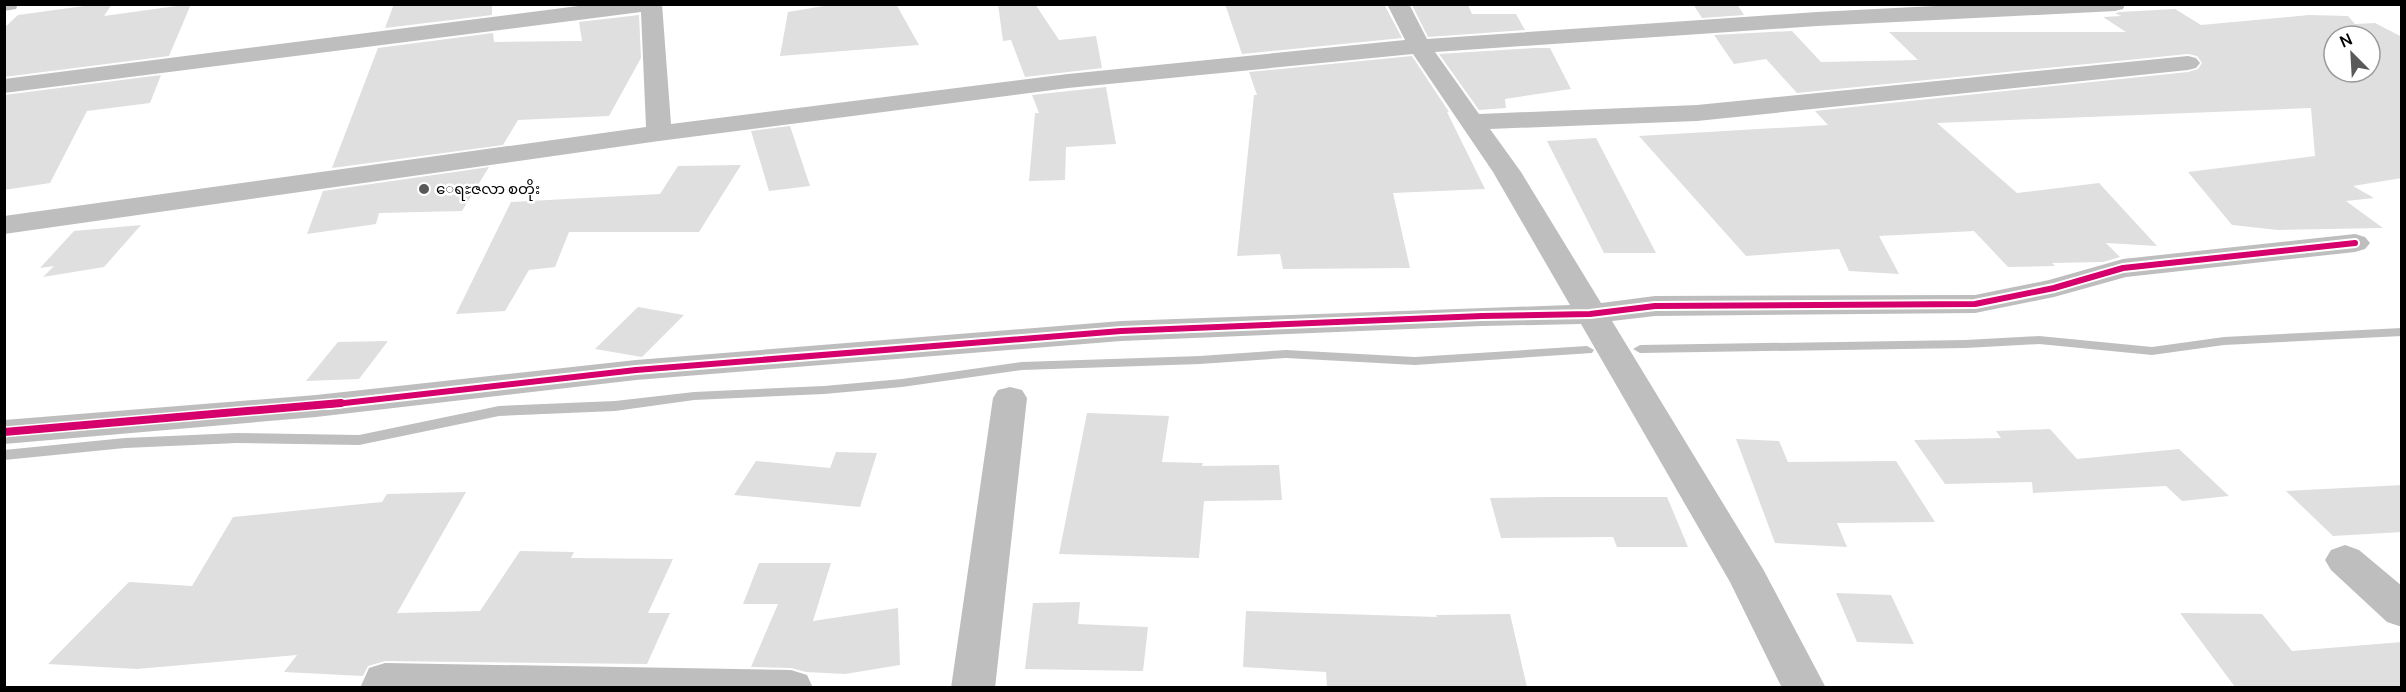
<svg xmlns="http://www.w3.org/2000/svg" width="2406" height="692" font-family="Manrope,'Noto Sans Myanmar',sans-serif">
  <rect width="100%" height="100%" fill="#fff"/>
  <g fill="none" stroke-linecap="round" stroke-linejoin="round">
    <g fill="#bfbfbf" fill-rule="evenodd">
      <path d="M2402 328V336L2224 345 2152 355 2039 344 1965 348 1640 353 1633 349 1640 345 1965 340 2039 336 2152 347 2224 337Z"/>
      <path d="M1587 346 1594 350 1592 353 1415 365 1286 358 1200 364 1022 370 902 387 824 394 694 400 615 411 499 416 359 445 237 443 125 448 4 460V450L125 438 237 433 359 435 499 406 615 401 694 392 824 386 902 379 1022 362 1200 356 1286 350 1415 357Z"/>
    </g>
  </g>
  <g fill="#dfdfdf" fill-rule="evenodd">
    <path d="M99 4H112L104 16 191 4 169 56 4 77V28L18 15Z"/>
    <path d="M394 4H492V15L385 28Z"/>
    <path d="M836 4H896L919 45 780 56 788 12Z"/>
    <path d="M998 4H1035L1059 40 1096 36 1102 68 1025 77 1011 40 1003 41Z"/>
    <path d="M1225 4 1385 6 1402 38 1242 54Z"/>
    <path d="M1693 4H1737L1744 15 1702 18Z"/>
    <path d="M1412 5H1468L1472 14H1516L1525 30 1428 37Z"/>
    <path d="M2175 9 2201 25 2309 15 2348 16 2355 24 2375 23 2402 37V178L2353 186 2374 198 2346 201 2383 228 2278 230 2232 225 2188 172 2315 156 2311 108 1937 123 2017 193 2099 183 2157 246 2106 243 2120 257 2103 262 2052 263 2055 266 2008 267 1974 231 1879 236 1899 274 1849 271 1839 249 1746 256 1639 136 1828 125 1815 111 2188 72 2198 69 2202 63 2197 56 2188 54 1797 93 1766 59 1734 64 1714 35 1792 31 1821 62 1918 60 1889 32H2126L2103 17 2121 16 2115 13 2120 12ZM2334 36H2370V72H2334Z"/>
    <path d="M639 15 641 58 609 116 518 120 503 145 332 168 378 48 493 33 494 42 582 41 579 22Z"/>
    <path d="M1534 48H1550L1571 89 1505 99 1506 108 1479 110 1439 54Z"/>
    <path d="M1412 56 1449 112H1447L1485 189 1393 193 1410 268 1283 269 1280 254 1237 256 1254 95H1257L1249 72Z"/>
    <path d="M161 75 150 103 87 111 50 183 4 190V95Z"/>
    <path d="M1106 87 1116 144 1066 147 1065 180 1029 181 1035 113H1039L1032 95Z"/>
    <path d="M790 126 810 186 769 191 751 131Z"/>
    <path d="M1596 138 1656 253H1604L1547 141Z"/>
    <path d="M741 165 699 232H569L555 267 529 270 505 311 456 314 511 202 660 194 678 166Z"/>
    <path d="M489 167 462 211 379 213 376 224 307 234 323 191Z"/>
    <path d="M141 225 104 267 43 277 54 266 40 268 74 231Z"/>
    <path d="M638 307 684 315 642 357 595 349Z"/>
    <path d="M388 341 359 379 306 381 338 342Z"/>
    <path d="M1087 413 1169 416 1162 462 1203 463 1202 466 1279 465 1282 500 1204 501 1199 558 1059 554Z"/>
    <path d="M2050 429 2077 459 2179 449 2229 496 2182 501 2166 486 2033 493 2032 482 1945 484 1914 440 2001 438 1996 431Z"/>
    <path d="M1736 439 1779 441 1788 462 1896 461 1935 522 1837 523 1847 547 1775 543Z"/>
    <path d="M836 452 877 453 860 507 734 495 756 461 830 468Z"/>
    <path d="M2402 485V532L2333 536 2286 491Z"/>
    <path d="M466 492 397 613 480 611 520 551 574 552 571 558 673 559 648 613H670L647 664 385 661 368 666 363 676 284 672 297 655 137 669 48 664 129 582 192 586 233 517 382 502 387 494Z"/>
    <path d="M1548 497H1667L1688 547H1617L1613 537 1501 538 1490 498Z"/>
    <path d="M759 563H831L813 621 898 608 900 665 845 674 806 672 791 668 751 667 778 604H743Z"/>
    <path d="M1836 593 1891 595 1914 644 1857 642Z"/>
    <path d="M1080 602 1078 624 1148 627 1143 671 1025 669 1033 603Z"/>
    <path d="M1246 611 1437 617 1436 615 1510 614 1527 687H1327L1326 672 1243 667Z"/>
    <path d="M2180 613 2262 614 2292 651 2402 642V687H2235Z"/>
  </g>
  <g fill="none" stroke-linecap="round" stroke-linejoin="round">
    <g fill="#bebebe" fill-rule="evenodd">
      <path d="M4 4H18L16 9 4 11Z"/>
      <path d="M594 4H662L671 124 1068 74 1405 40 1387 4H1409L1427 39 1817 12 1974 4H2125L2123 9 2115 11 1817 26 1435 52 1479 114 1697 105 2188 56 2196 58 2200 63 2196 68 2188 70 1697 121 1490 129 1521 172 1601 303 1655 296 1975 295 2049 280 2123 259 2355 234 2365 237 2370 243 2365 249 2355 252 2126 277 2054 297 1975 313 1655 316 1612 321 1763 569 1826 688H1782L1730 582 1581 324 1482 326 1121 341 636 380 316 417 4 444V420L316 395 636 360 1121 321 1570 305 1493 172 1413 54 1068 88 659 141 4 234V216L646 127 641 12 4 93V79Z"/>
      <path d="M1010 387 1022 390 1027 398 995 688H951L993 398 998 390Z"/>
      <path d="M2345 545 2359 550 2402 586V627L2387 622 2331 570 2325 560 2331 550Z"/>
      <path d="M385 663 791 670 807 675 813 688H360L369 668Z"/>
    </g>
    <defs>
      <path id="cycleway-far1" d="M327 405 636 370 1121 331 1482 316 1590 314 1655 306 1975 304 2054 288 2123 268 2355 243"/>
      <path id="cycleway" d="M4 432 341 403"/>
    </defs>
    <use href="#cycleway-far1" stroke="#fff" stroke-width="10"/>
    <use href="#cycleway" stroke="#fff" stroke-width="11"/>
    <use href="#cycleway-far1" stroke="#d6006c" stroke-width="6"/>
    <use href="#cycleway" stroke="#d6006c" stroke-width="8"/>
  </g>
  <circle fill="#595959" stroke="#fff" stroke-width="2" cx="424" cy="189" r="6"/>
  <g text-anchor="middle" stroke-width="5" stroke-linejoin="round" paint-order="stroke">
    <g font-size="15" fill="#000" stroke="#fff" text-anchor="start">
      <text x="436" y="194">ေရႊဇလာ စတိုး</text>
    </g>
  </g>
  <rect width="2406" height="692" fill="none" stroke="#000000" stroke-width="12"/>
  <g transform="translate(2352 54) rotate(336)"><circle r="28" fill="#ffffff" stroke="#999999" stroke-width="1.5"/>
  <path d="M0-4.5L10 22L0 15L-10 22Z" fill="#595959"/>
  <text y="-9" font-size="16" font-weight="bold" text-anchor="middle" fill="#000000">N</text>
  </g>
</svg>
